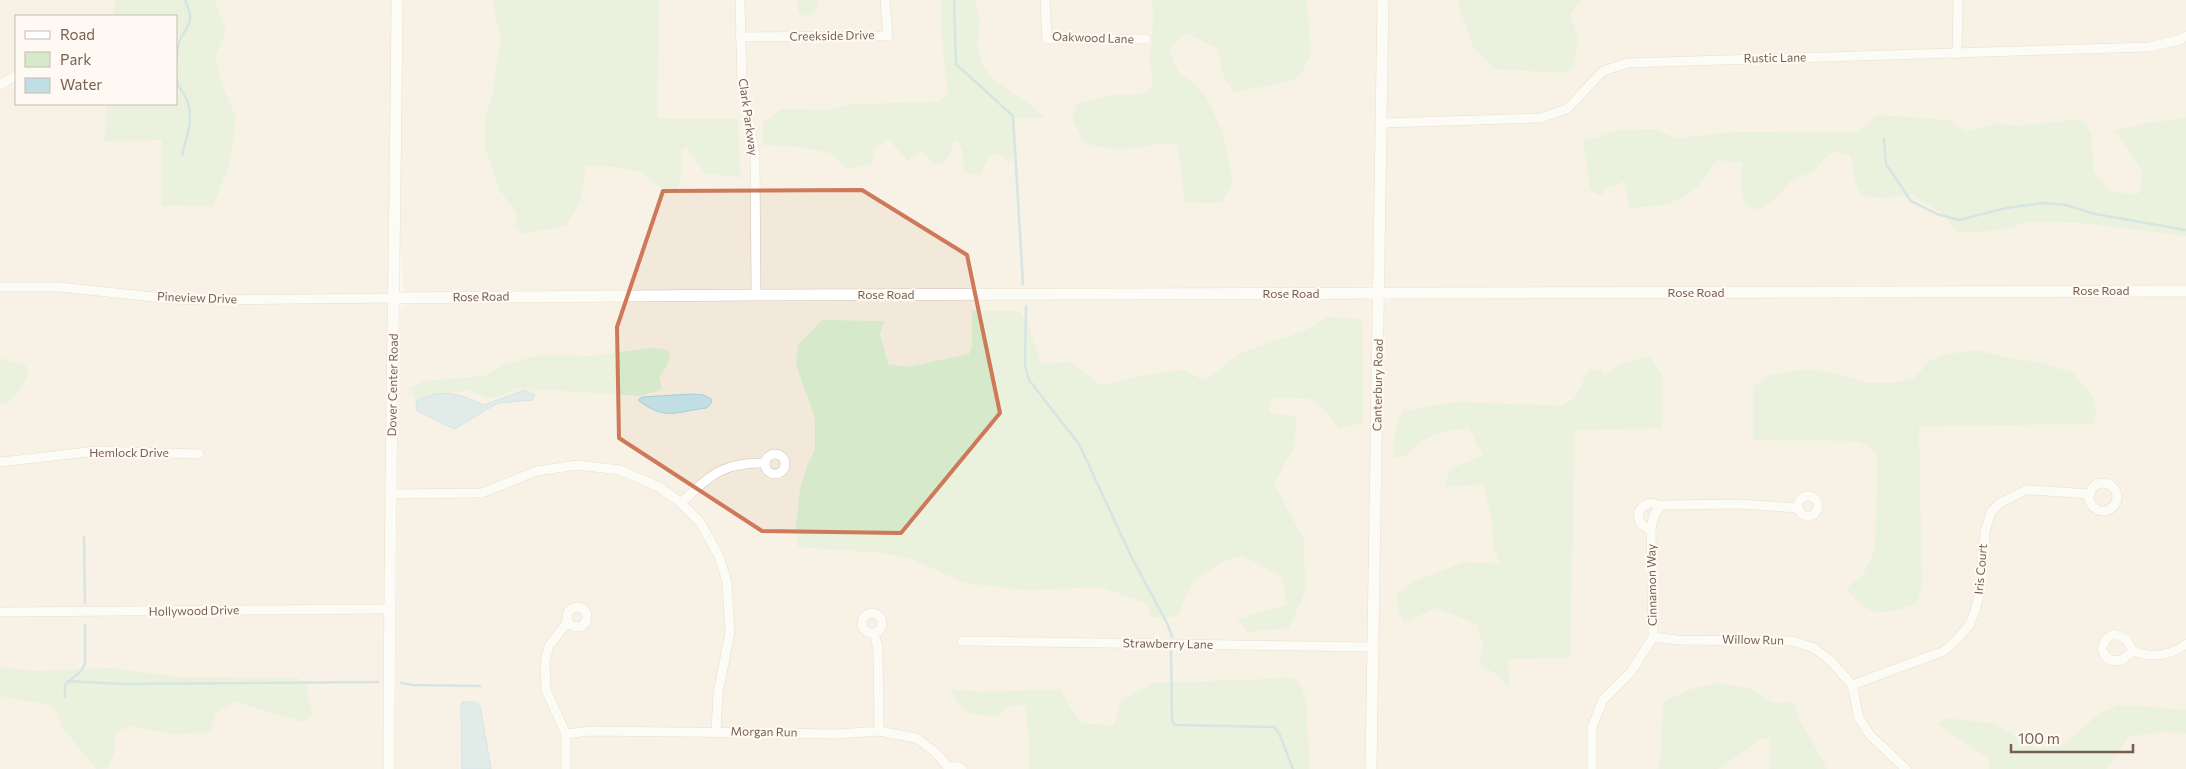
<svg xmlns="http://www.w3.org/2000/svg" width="2186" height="769" font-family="Commissioner,sans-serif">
  <rect width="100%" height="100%" fill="#fcf7ed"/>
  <g fill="#f3e9db" fill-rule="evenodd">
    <path d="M0 0H392L383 769H0ZM16 16H176V104H16Z"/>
    <path d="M402 0H1379L1374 283 1366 289 404 292 400 249Z"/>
    <path d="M1388 0H2186V287L1398 290 1386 287 1384 279Z"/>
    <path d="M2186 296V769H1376L1382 309 1385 302 1392 299Z"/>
    <path d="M1363 299 1373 301 1374 309 1368 769H395L400 313 402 308 407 304 716 301Z"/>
  </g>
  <g fill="#d6eacb">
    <path d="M115 0H214L226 30 215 57 222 85 236 117 229 166 213 206 161 205 162 140 104 141 107 104H176V16H113Z"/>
    <path d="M492 0H659L657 119H737L741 178 710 173 706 175 687 147 681 149V175L678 189 661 188 641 172 615 167 586 166 580 201 566 226 522 234 515 226 517 214 499 189 485 146 486 113 492 97 501 39Z"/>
    <path d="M797 0H820L815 12 805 16 798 13Z"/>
    <path d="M941 0H975L980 20 977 46 983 67 996 81 1030 104 1045 118H1013L1016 151 1009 164 997 153 988 159 980 175 964 172 963 152 957 141 953 142 950 154 942 164H934L924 151 916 154 908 161 889 140 875 147 871 164 846 169 833 154 803 147 762 145 763 119H770L780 109 831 110 849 104 940 102 948 94 941 31Z"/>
    <path d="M1152 0H1307L1311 54 1301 75 1291 81 1235 92 1224 78 1217 48 1186 33 1169 49 1179 73 1196 85 1206 97 1223 133 1233 182 1221 203 1185 202 1178 145C1166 142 1154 145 1142 147 1122 150 1103 150 1084 142L1072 118 1077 104 1114 95 1145 94 1153 84 1149 55 1152 46 1153 17Z"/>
    <path d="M1460 0H1581L1570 15 1578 35 1573 69 1562 73 1494 69 1473 46 1458 5Z"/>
    <path d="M1876 115 1949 120 1965 132 1998 123 2018 126 2082 119 2091 133 2094 171 2110 192 2139 194 2143 173 2131 153 2114 131 2146 123 2186 118V236L2082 223 2027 222 2010 228 1988 231 1956 232 1942 213 1912 194 1882 198 1862 196 1856 183 1850 156 1835 151 1824 159 1814 171 1791 181 1777 197 1758 210 1746 205 1741 192 1742 163 1718 160C1710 168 1704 180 1696 188 1677 205 1653 208 1629 207L1625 181 1607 188 1601 195 1596 194 1590 189 1583 141 1622 130 1654 129 1676 138 1738 132 1854 133 1869 123Z"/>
    <path d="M972 311H1019L1029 327 1042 364 1071 362 1100 385 1152 374 1185 370 1204 381 1239 354 1308 329 1327 317 1362 319 1363 422 1339 429 1328 413 1311 399 1271 398 1269 413 1296 416 1295 445 1274 484 1304 540 1305 592 1289 628 1247 632 1237 619 1288 605 1281 576 1242 555 1225 561 1194 579 1177 617H1150L1149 605 1102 587 1028 590 965 583 911 559 885 553 798 547 796 525 800 489 808 464 815 449V418L796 365 798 345 822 320 885 321 880 334 888 364 908 367 969 354 972 345Z"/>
    <path d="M650 348 666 349 670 354 667 366 659 377 662 389 641 396 515 388 504 395 488 398 469 390 426 396 416 401 410 388 423 381 484 376 506 364 540 355 591 356Z"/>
    <path d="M1976 350 2012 359 2039 362 2073 373 2093 397 2096 414 2093 424 1919 426 1922 586 1917 604C1882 615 1871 619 1846 589L1864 573 1875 549 1878 454 1859 441 1753 440V387L1770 375 1808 369 1842 375 1866 383H1893L1915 378 1929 361 1947 354Z"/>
    <path d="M1650 356 1662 375V428L1575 430 1570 658 1508 659 1509 689 1500 677 1480 664 1483 644 1477 624 1436 608 1405 622 1399 614 1397 594 1414 582 1463 562 1500 564 1493 547 1492 520 1483 484 1444 487 1450 469 1483 456 1469 428C1448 430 1418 436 1407 456L1394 458V435L1402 411 1456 402 1562 406 1575 398 1589 369H1598L1605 376 1619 365Z"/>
    <path d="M0 358 25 365 29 373C21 387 18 401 0 404Z"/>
    <path d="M0 667 34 671 110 668 179 677 298 678 308 689V699L313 714 303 722 236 702 216 713 210 732 173 734 132 726 116 732 114 755 107 768 96 769 61 726 54 706 0 696Z"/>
    <path d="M1290 678 1300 682 1306 702 1310 769H1029L1030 750 1025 705 1006 707 998 716C967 714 965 717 951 689L981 692 1062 689C1065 702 1074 711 1081 723L1113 726 1122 700 1154 683Z"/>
    <path d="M1717 683 1749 688 1774 703 1793 701 1800 720 1827 769H1769L1770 738 1762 739 1718 769H1658L1661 753 1663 702 1691 689Z"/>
    <path d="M2120 705 2186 710V733L2160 732 2129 737 2107 769H1990L1988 758 1938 724 1945 718 1991 723 2038 748 2067 743 2098 714Z"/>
  </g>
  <g fill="#c1dee5" stroke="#a8cdd6">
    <path d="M525 390 535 395 533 400 498 403 454 429 417 411 416 401C445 388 456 393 484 405Z"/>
    <path d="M691 394 704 395 711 399 712 402 707 408C677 411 666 422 638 400L642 397Z"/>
    <path d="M462 702H474L480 705 491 769H462L461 705Z"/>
  </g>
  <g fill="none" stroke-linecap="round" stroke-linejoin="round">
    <g stroke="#a8cdd6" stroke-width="2.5">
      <path d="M954 0 956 64 1013 116 1023 284"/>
      <path d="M176 63C177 54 177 45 181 38 191 19 194 22 185 0"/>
      <path d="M176 79C178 87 184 93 187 100 194 119 187 136 182 155"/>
      <path d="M1884 139 1886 164 1911 201 1937 214 1959 220 2006 208 2043 203 2066 205 2095 214 2186 230"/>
      <path d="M1026 307 1025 366 1029 380 1079 444 1131 556 1168 625 1172 637"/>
      <path d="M84 537 85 603"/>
      <path d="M1171 650 1172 721 1175 725 1274 727 1279 733 1293 769"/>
      <path d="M68 681 122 684 378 682"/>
      <path d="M401 683 412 685 480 686"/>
      <path d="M65 697V685L81 671 85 664V625"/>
    </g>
    <defs>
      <g id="street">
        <path d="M740 0 742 84 755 154 756 295"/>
        <path d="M1045 0 1047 39H1146"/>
        <path d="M740 37 888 36 885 0"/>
        <path d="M1957 54 1958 0"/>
        <path d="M0 85 16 76"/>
        <path d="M1381 123 1540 118 1567 109 1603 71 1628 63 2149 47 2179 40 2186 36"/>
        <path d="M0 287H59L173 299 205 300 395 298"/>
        <circle cx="775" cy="464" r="10"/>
        <path d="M0 462 97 451 199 454"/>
        <circle cx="2103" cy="497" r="14"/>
        <path d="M392 494 482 493 537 471 577 465 620 470 659 487 681 503 700 522 719 556 727 582 730 632 718 694 716 731"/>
        <circle cx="1808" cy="506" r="10"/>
        <path d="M681 503C711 475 722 462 765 463"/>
        <path d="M1651 531 1640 523 1638 513C1644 503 1651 500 1661 507"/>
        <circle cx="577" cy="617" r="10"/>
        <path d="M0 612 389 609"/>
        <circle cx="872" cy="623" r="10"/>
        <path d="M874 633 878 648 879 731"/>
        <path d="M1653 637 1677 640 1792 641 1814 648 1831 661 1852 685 1859 718 1870 735 1906 769"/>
        <path d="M962 641 1373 647"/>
        <path d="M2133 651 2122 660 2112 661 2105 656 2102 648 2106 639 2114 634 2126 639 2133 651C2151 658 2170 656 2186 644"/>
        <path d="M1852 685 1944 651 1956 640 1970 624 1975 611 1980 592 1985 532 1991 512 2000 503 2026 490H2032L2089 494"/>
        <path d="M566 734 590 731 838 734 879 731 916 738 935 752 949 768"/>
        <path d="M566 769V734L546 690 545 662 549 646 568 621"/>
        <path d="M948 769 955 766 962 769"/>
        <path d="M1592 769V727L1603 700 1631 672 1653 637 1651 531C1652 520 1654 509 1665 505L1739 504 1798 508"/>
      </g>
      <g id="secondary">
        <path d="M395 298 756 295 2186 291"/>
        <path d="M389 769C389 513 395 256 397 0"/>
        <path d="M1371 769 1383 0"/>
      </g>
    </defs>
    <use href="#street" stroke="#cec0b2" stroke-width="10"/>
    <use href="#secondary" stroke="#d1c0b0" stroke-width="12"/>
    <use href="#street" stroke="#fff" stroke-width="9"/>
    <use href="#secondary" stroke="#fff" stroke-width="11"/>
  </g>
  <path d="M0 0H2186V769H0ZM862 190 967 255 1000 413 901 533 762 531 619 438 617 327 663 191Z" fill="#fcf7ed" fill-opacity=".55" fill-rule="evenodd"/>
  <path fill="none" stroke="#ce7959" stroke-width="4" stroke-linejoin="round" d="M862 190 967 255 1000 413 901 533 762 531 619 438 617 327 663 191Z"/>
  <g text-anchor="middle" stroke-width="4.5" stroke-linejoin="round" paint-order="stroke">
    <g font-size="12" fill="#775f50" stroke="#fefaf3">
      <text transform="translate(832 36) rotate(-1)" y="4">Creekside Drive</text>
      <text transform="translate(1093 38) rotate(2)" y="4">Oakwood Lane</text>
      <text transform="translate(1775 58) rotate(-1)" y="4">Rustic Lane</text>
      <text transform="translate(748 117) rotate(82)" y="4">Clark Parkway</text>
      <text x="2101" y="295">Rose Road</text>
      <text x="1696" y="297">Rose Road</text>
      <text x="1291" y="298">Rose Road</text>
      <text x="886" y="299">Rose Road</text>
      <text transform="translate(481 297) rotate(-1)" y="4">Rose Road</text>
      <text transform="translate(197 298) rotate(2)" y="4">Pineview Drive</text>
      <text transform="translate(393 385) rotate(-89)" y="4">Dover Center Road</text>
      <text transform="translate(1378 385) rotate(-89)" y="4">Canterbury Road</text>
      <text x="129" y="457">Hemlock Drive</text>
      <text transform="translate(1981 569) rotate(-85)" y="4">Iris Court</text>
      <text transform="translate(1652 585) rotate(-91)" y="4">Cinnamon Way</text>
      <text transform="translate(194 611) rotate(-1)" y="4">Hollywood Drive</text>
      <text transform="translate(1753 640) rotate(1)" y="4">Willow Run</text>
      <text transform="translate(1168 644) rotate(1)" y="4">Strawberry Lane</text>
      <text transform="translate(764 732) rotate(1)" y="4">Morgan Run</text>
    </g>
  </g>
  <rect x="15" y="15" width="162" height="90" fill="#fefaf3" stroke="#c8bcb2"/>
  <rect x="25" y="31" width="25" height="8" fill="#ffffff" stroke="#c8bcb2"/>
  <text x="60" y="40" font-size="15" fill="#775f50">Road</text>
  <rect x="25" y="52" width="25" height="15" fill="#d6eacb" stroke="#c8bcb2"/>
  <text x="60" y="65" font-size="15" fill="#775f50">Park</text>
  <rect x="25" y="78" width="25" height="15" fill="#c1dee5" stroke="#c8bcb2"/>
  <text x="60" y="90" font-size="15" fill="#775f50">Water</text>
  <path d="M2011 744v8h122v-8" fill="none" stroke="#775f50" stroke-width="2.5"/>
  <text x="2018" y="744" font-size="15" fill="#775f50" stroke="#fefaf3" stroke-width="4" paint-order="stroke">100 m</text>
</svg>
